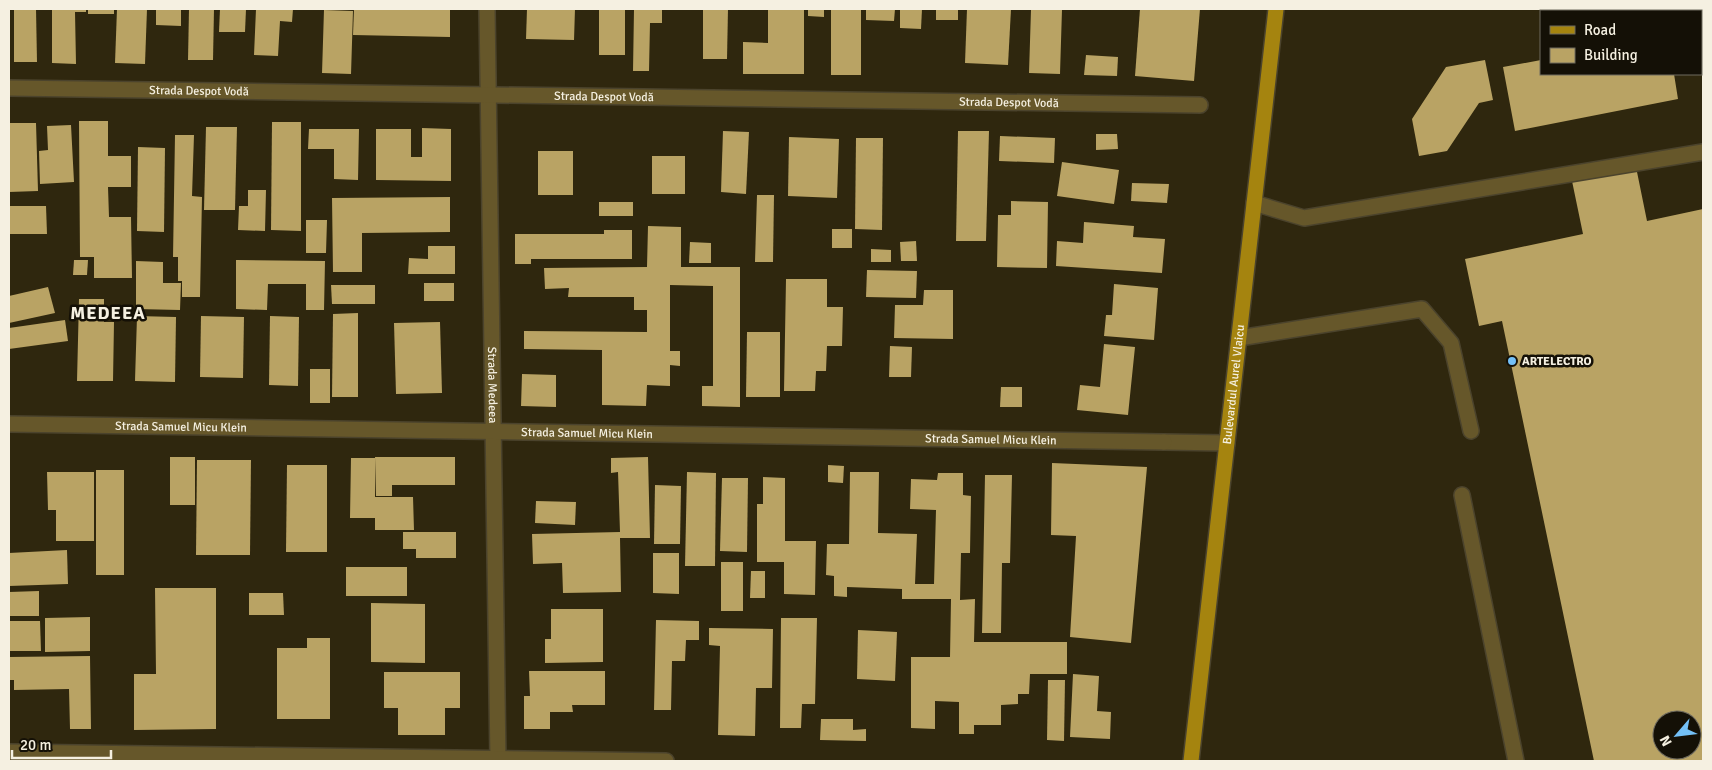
<svg xmlns="http://www.w3.org/2000/svg" width="1712" height="770" font-family="Signika,sans-serif">
  <rect width="100%" height="100%" fill="#2f270e"/>
  <g fill="#b9a364" fill-rule="evenodd">
    <path d="M14 9H36L37 62H14Z"/>
    <path d="M52 9H86V12H75L76 64 52 63Z"/>
    <rect x="88" y="9" width="26" height="5"/>
    <path d="M117 9H147L145 64 115 63Z"/>
    <path d="M156 9H181V26L156 25Z"/>
    <path d="M189 9H214L213 60H188Z"/>
    <path d="M220 9H246L245 32H219Z"/>
    <path d="M256 9H293L292 22 280 21 278 56 254 55Z"/>
    <path d="M354 9H450V37L353 35Z"/>
    <path d="M527 9H575L574 40 526 39Z"/>
    <rect x="599" y="9" width="26" height="46"/>
    <path d="M634 9H662V23H650L649 71H633Z"/>
    <path d="M703 9H728L727 59H703Z"/>
    <path d="M768 9H804V74H743V42L768 43Z"/>
    <path d="M808 9H824V17L808 16Z"/>
    <rect x="831" y="9" width="30" height="66"/>
    <path d="M866 9H895L894 21 866 20Z"/>
    <path d="M900 9H922L921 29 900 28Z"/>
    <rect x="936" y="9" width="22" height="11"/>
    <path d="M967 9H1011L1008 65 965 63Z"/>
    <path d="M1031 9H1062L1060 74 1029 73Z"/>
    <path d="M1140 9H1200L1194 81 1135 76Z"/>
    <path d="M324 10 353 11 351 74 322 73Z"/>
    <path d="M1086 55 1118 57 1117 76 1084 75Z"/>
    <path d="M1485 60 1493 100 1479 103 1447 151 1419 156 1412 119 1446 67Z"/>
    <path d="M1541 60V74H1674L1678 99 1515 131 1503 67Z"/>
    <path d="M79 121H108V156H131V187H108L109 217H131L132 278H94V257H80Z"/>
    <path d="M272 122H301V231L271 230Z"/>
    <path d="M9 123H36L38 191 9 192Z"/>
    <path d="M71 125 74 182 40 184 39 151 48 150 47 126Z"/>
    <path d="M206 127H237L235 210H204Z"/>
    <path d="M422 128 451 129V181L376 180V129H411V157H422Z"/>
    <path d="M309 129H359L358 180 334 179V149H308Z"/>
    <path d="M723 131 749 132 746 194 721 192Z"/>
    <path d="M958 131H989L986 241H956Z"/>
    <path d="M1096 134H1117L1118 149 1096 150Z"/>
    <path d="M175 135H194L192 196 202 197 200 297H182V281H178V257H173Z"/>
    <path d="M1000 136 1055 138 1054 163 999 161Z"/>
    <path d="M789 137 839 139 837 198 788 196Z"/>
    <path d="M856 138H883L882 230 855 229Z"/>
    <path d="M138 147 165 148 164 232 137 231Z"/>
    <rect x="538" y="151" width="35" height="44"/>
    <rect x="652" y="156" width="33" height="38"/>
    <path d="M1062 162 1119 170 1114 204 1057 196Z"/>
    <path d="M1636 167 1647 221 1703 209V761H1594L1502 321 1479 326 1465 259 1583 234 1572 181ZM1662 720H1692V750H1662Z"/>
    <path d="M1132 183 1169 184 1167 203 1131 201Z"/>
    <path d="M248 190H266L265 231 238 230 239 206H248Z"/>
    <path d="M757 195H774L773 262H755Z"/>
    <path d="M450 197V232L362 233V272H333L332 198Z"/>
    <path d="M1011 201 1048 202 1047 268 997 267 998 215H1011Z"/>
    <rect x="599" y="202" width="34" height="14"/>
    <path d="M9 206H46L47 234H9Z"/>
    <path d="M306 220H327L326 253H306Z"/>
    <path d="M1084 222 1134 226 1133 237 1165 239 1162 273 1056 266 1057 241 1083 243Z"/>
    <path d="M648 226 681 227V267H740V407L702 406V386H713V286L670 285V351H680V366L670 365V386L647 385 646 406 602 405V350L524 349V331L647 332V310H634V297H568L569 288 545 289 544 268 647 267Z"/>
    <rect x="832" y="229" width="20" height="19"/>
    <path d="M604 230H632V259H531V264H515V234H604Z"/>
    <path d="M916 241 917 261H901L900 242Z"/>
    <path d="M690 242 711 243V263H689Z"/>
    <path d="M428 246H455V274H408L409 258 428 259Z"/>
    <path d="M871 249 891 250V262H871Z"/>
    <path d="M74 260H88L87 275H73Z"/>
    <path d="M236 260 325 261 324 310H306V284H268L267 310 236 309Z"/>
    <path d="M136 261 163 262V283H181L180 310 136 309Z"/>
    <path d="M867 270 917 271 916 298 866 297Z"/>
    <path d="M786 279H827V307H843L842 346H827L826 371H816L815 391H784Z"/>
    <rect x="424" y="283" width="30" height="18"/>
    <path d="M1114 284 1158 288 1154 340 1104 336 1106 315H1112Z"/>
    <path d="M331 285H375V304H332Z"/>
    <path d="M48 287 55 313 9 323V296Z"/>
    <path d="M924 290H953V339L894 338 895 305H923Z"/>
    <path d="M79 299H104V322H114L113 381H77Z"/>
    <path d="M358 313V397H332L333 314Z"/>
    <path d="M137 316 176 317 175 382 135 381Z"/>
    <path d="M201 316 244 317 243 378 200 377Z"/>
    <path d="M270 316 299 317 298 386 269 385Z"/>
    <path d="M65 320 68 341 9 349V328Z"/>
    <path d="M440 322 442 393 396 394 394 323Z"/>
    <path d="M747 332H780V397H746Z"/>
    <path d="M1104 344 1135 347 1128 415 1077 410 1080 385 1100 387Z"/>
    <path d="M890 346 912 347 911 377H889Z"/>
    <rect x="310" y="369" width="20" height="34"/>
    <path d="M522 374 556 375V407L521 406Z"/>
    <path d="M1001 387H1022V407H1000Z"/>
    <rect x="170" y="457" width="25" height="48"/>
    <path d="M375 457H455V485H392V496H376Z"/>
    <path d="M648 457 650 538H620L621 592 563 593 562 563 533 564 532 534 620 532 618 472 611 473V458Z"/>
    <path d="M351 458H375V497H413L414 530H375V518H350Z"/>
    <path d="M197 460H251L250 555H196Z"/>
    <path d="M1052 463 1147 467 1131 643 1070 637 1076 536 1051 535Z"/>
    <path d="M287 465H327V552H286Z"/>
    <path d="M828 465 844 466 843 483 828 482Z"/>
    <rect x="96" y="470" width="28" height="105"/>
    <path d="M47 472H94V541H56V510H48Z"/>
    <path d="M687 472 716 473 715 566H685Z"/>
    <path d="M850 472H879L878 533 917 534 915 584H934L936 510 910 509 911 479 937 480 938 473H963V495L971 496 970 553H961L960 600 975 599 974 642H1067V674H1030L1029 694H1018V704L1001 705V725H974V734H959V702L935 701V729L911 728V657H950L951 599H902V589L847 587V597L834 596V576L826 575 827 544H849Z"/>
    <path d="M985 475H1012L1010 563H1002L1001 633H982Z"/>
    <path d="M763 477 785 478V541H816L815 595 784 594V562H757V504H763Z"/>
    <path d="M722 478H748L747 552 720 551Z"/>
    <path d="M655 485 681 486 680 544H654Z"/>
    <path d="M536 501 576 502 575 525 535 523Z"/>
    <path d="M403 532H456V558H416V549H403Z"/>
    <path d="M67 550 68 584 9 586V553Z"/>
    <path d="M653 553H679V594L653 593Z"/>
    <rect x="721" y="562" width="22" height="49"/>
    <rect x="346" y="567" width="61" height="29"/>
    <path d="M751 571H765V598H750Z"/>
    <path d="M155 588H216V729L134 730V674H156Z"/>
    <path d="M39 591V616H9V592Z"/>
    <path d="M249 593H283L284 615H249Z"/>
    <path d="M371 603 425 604V663L371 662Z"/>
    <path d="M551 609H603V662L545 663V639H551Z"/>
    <path d="M90 617V651L45 652V618Z"/>
    <path d="M781 618H817L815 704H802L801 728H780Z"/>
    <path d="M656 620 699 621V640H686L685 661H672L671 710H654Z"/>
    <path d="M9 621H40L41 651H9Z"/>
    <path d="M709 628 773 629 772 688H756L755 736 718 735 720 646 709 645Z"/>
    <path d="M858 630 897 632 895 681 857 679Z"/>
    <path d="M307 638H330V719H277V648H307Z"/>
    <path d="M90 656 91 729H70L69 689 14 690V680H9V657Z"/>
    <path d="M529 671H605V705H572L573 712H550V729H524V696H530Z"/>
    <path d="M384 672H460V708H445V735H398V708H384Z"/>
    <path d="M1073 674 1099 676 1097 711 1111 712 1110 739 1070 737Z"/>
    <path d="M1048 680H1065L1064 741 1047 740Z"/>
    <path d="M821 719H853V730L866 729V741L820 740Z"/>
  </g>
  <g fill="none" stroke-linecap="round" stroke-linejoin="round">
    <defs>
      <g id="lane">
        <path d="M1254 203 1304 218 1703 152"/>
        <path d="M1239 338 1422 309 1451 343 1471 431"/>
        <path d="M1164 442 1227 443"/>
        <path d="M1462 495 1516 761"/>
      </g>
      <g id="street">
        <path id="s1" d="M487 9 498 761"/>
        <path id="s2" d="M9 88 1200 105"/>
        <path id="s3" d="M9 424 1164 442"/>
        <path d="M9 752 666 761"/>
      </g>
      <g id="primary">
        <path id="s4" d="M1191 761 1276 9"/>
      </g>
    </defs>
    <use href="#lane" stroke="#4b432c" stroke-width="18"/>
    <use href="#street" stroke="#4b432c" stroke-width="18"/>
    <use href="#primary" stroke="#4b432c" stroke-width="18"/>
    <use href="#lane" stroke="#66572a" stroke-width="15"/>
    <use href="#street" stroke="#66572a" stroke-width="15"/>
    <use href="#primary" stroke="#a5840f" stroke-width="15"/>
  </g>
  <circle fill="#74c0f6" stroke="#141006" stroke-width="2" cx="1512" cy="361" r="5"/>
  <g text-anchor="middle" stroke-width="5" stroke-linejoin="round" paint-order="stroke">
    <g font-size="12" fill="#f5f0e1" stroke="#141006">
      <text dy="4" stroke="none"><textPath href="#s2" startOffset="190">Strada Despot Vodă</textPath></text>
      <text dy="4" stroke="none"><textPath href="#s2" startOffset="595">Strada Despot Vodă</textPath></text>
      <text dy="4" stroke="none"><textPath href="#s2" startOffset="1000">Strada Despot Vodă</textPath></text>
      <text dy="4" stroke="none"><textPath href="#s1" startOffset="376">Strada Medeea</textPath></text>
      <text dy="4" stroke="none"><textPath href="#s4" startOffset="379">Bulevardul Aurel Vlaicu</textPath></text>
      <text dy="4" stroke="none"><textPath href="#s3" startOffset="172">Strada Samuel Micu Klein</textPath></text>
      <text dy="4" stroke="none"><textPath href="#s3" startOffset="578">Strada Samuel Micu Klein</textPath></text>
      <text dy="4" stroke="none"><textPath href="#s3" startOffset="982">Strada Samuel Micu Klein</textPath></text>
    </g>
    <g font-size="12" font-weight="bold" fill="#f5f0e1" stroke="#141006" text-anchor="start">
      <text x="1522" y="365">ARTELECTRO</text>
    </g>
    <g font-size="18" font-weight="bold" letter-spacing="1" fill="#f5f0e1" stroke="#141006">
      <text x="108" y="319">MEDEEA</text>
    </g>
  </g>
  <rect width="1712" height="770" fill="none" stroke="#f5f0e1" stroke-width="20"/>
  <rect x="1540" y="10" width="162" height="65" fill="#141006" stroke="#6e6a5e"/>
  <rect x="1550" y="26" width="25" height="8" fill="#a5840f" stroke="#6e6a5e"/>
  <text x="1584" y="35" font-size="15" fill="#f5f0e1">Road</text>
  <rect x="1550" y="48" width="25" height="15" fill="#b9a364" stroke="#6e6a5e"/>
  <text x="1584" y="60" font-size="15" fill="#f5f0e1">Building</text>
  <g transform="translate(1677 735) rotate(242)"><circle r="24" fill="#141006" stroke="#6e6a5e"/>
  <path d="M0-4L9 19L0 12L-9 19Z" fill="#74c0f6"/>
  <text y="-8" font-size="14" font-weight="bold" text-anchor="middle" fill="#f5f0e1">N</text>
  </g>
  <path d="M12 750v8h99v-8" fill="none" stroke="#f5f0e1" stroke-width="2.5"/>
  <text x="20" y="750" font-size="15" fill="#f5f0e1" stroke="#141006" stroke-width="4" paint-order="stroke">20 m</text>
</svg>
